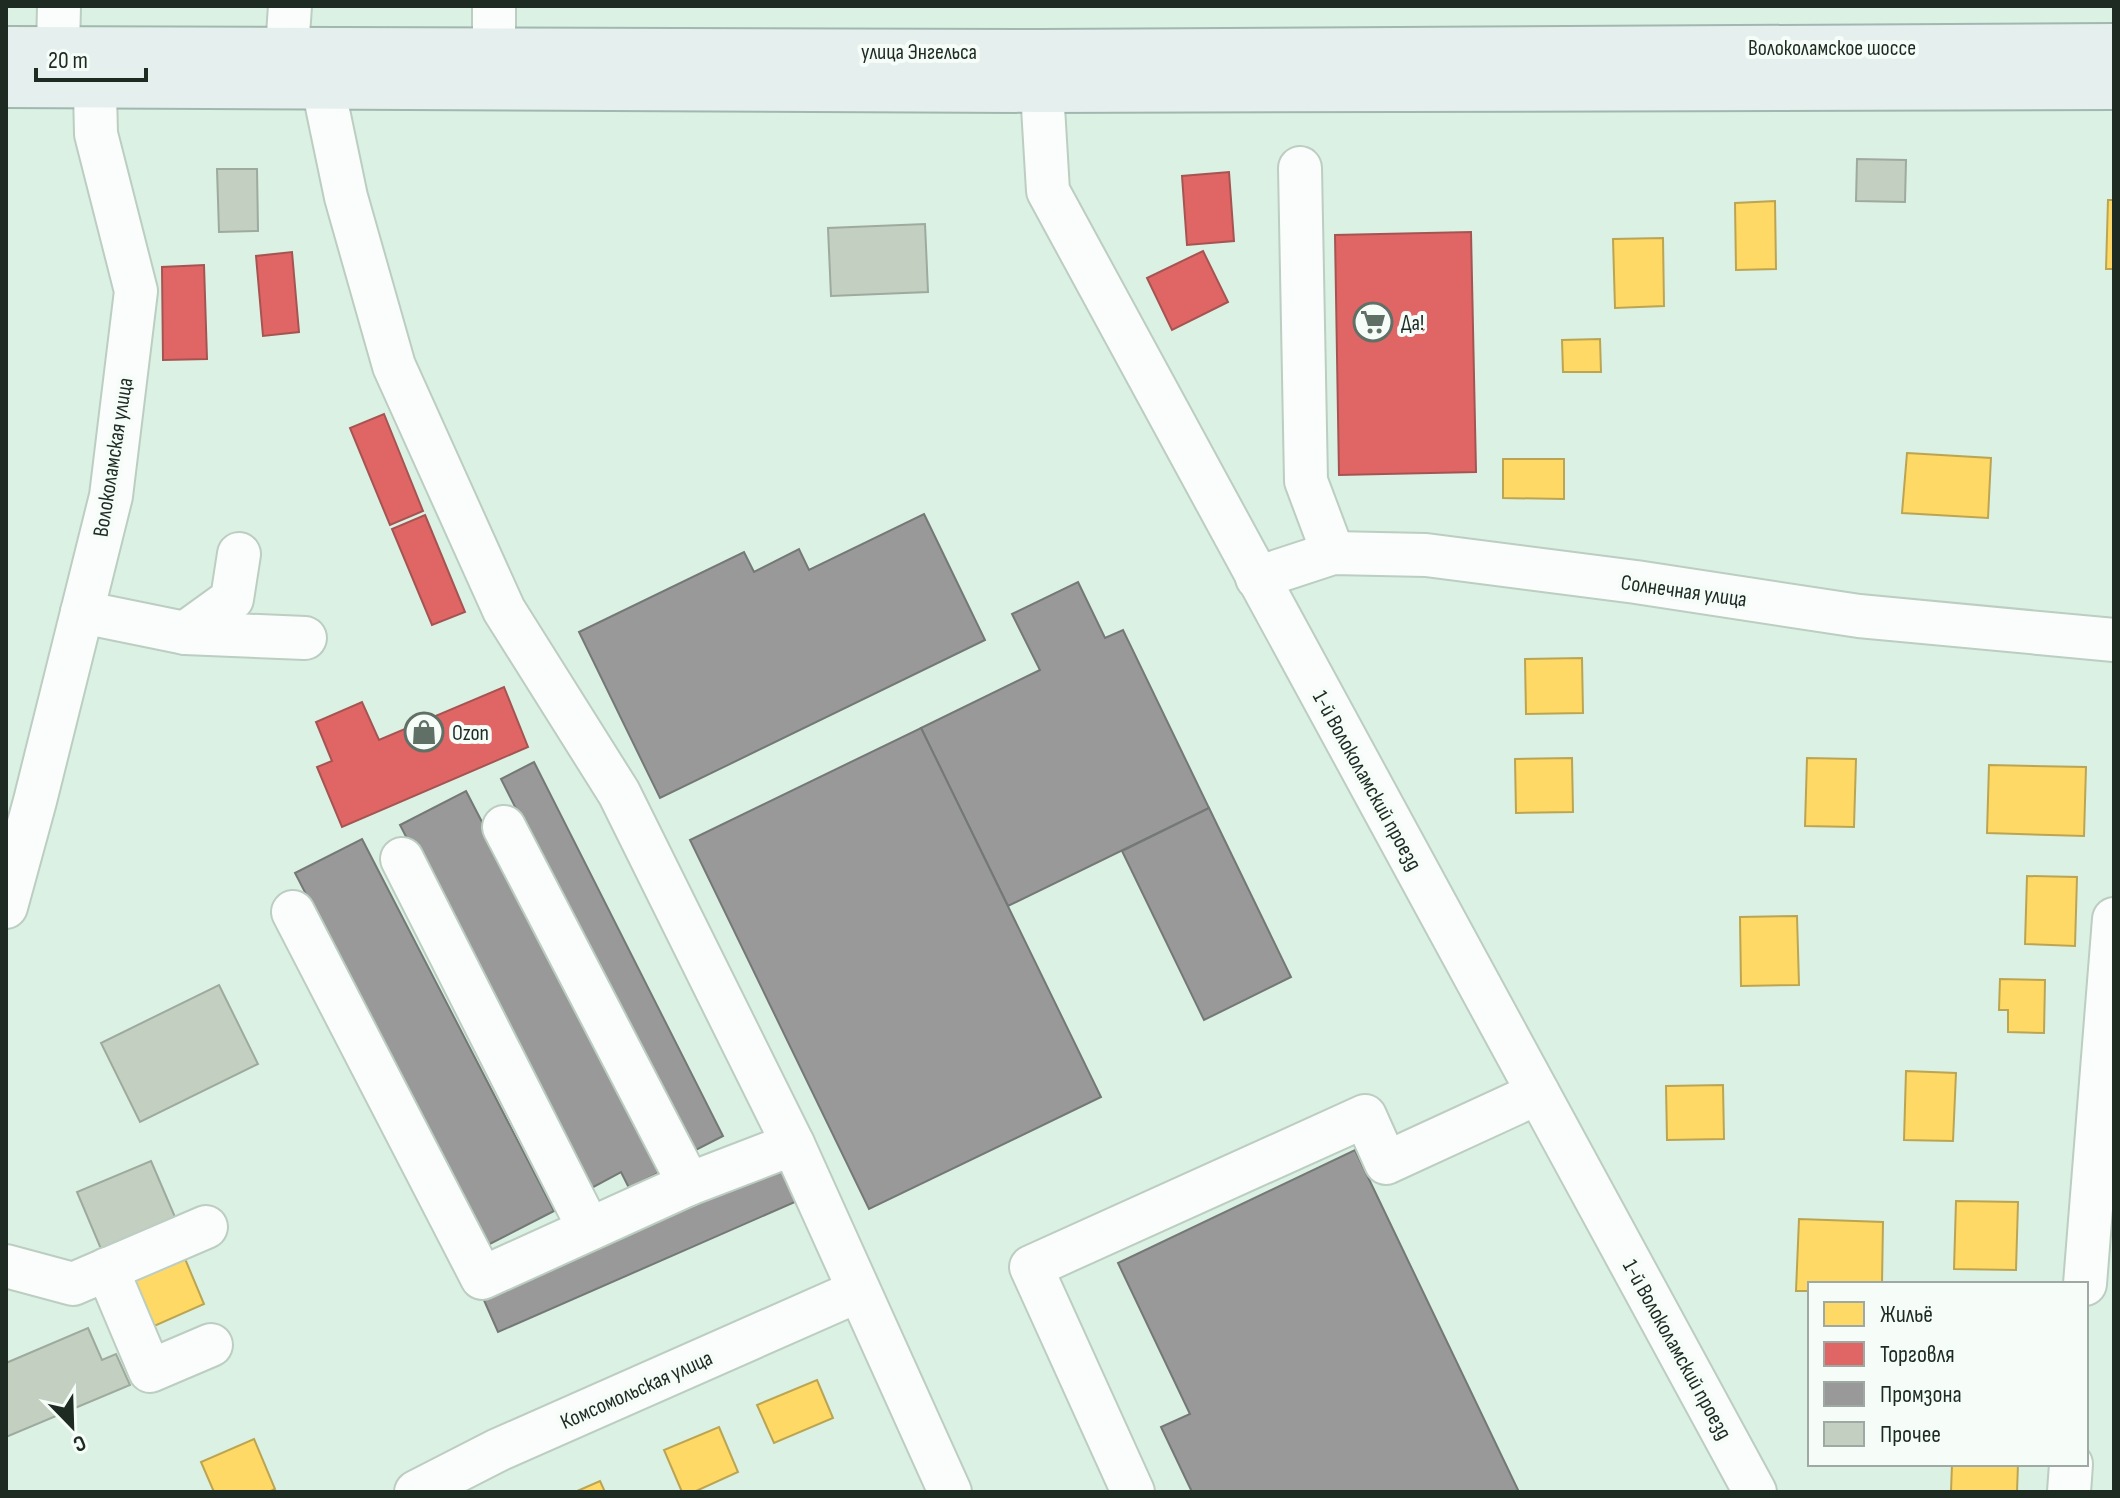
<svg xmlns="http://www.w3.org/2000/svg" width="2120" height="1498" font-family="'Sofia Sans Condensed',sans-serif">
  <rect width="100%" height="100%" fill="#dbf1e3"/>
  <g fill="#ffd966" stroke="#bba552" stroke-width="2">
    <path d="M2108 200H2114V269H2106Z"/>
    <path d="M1775 201 1776 269 1736 270 1735 203Z"/>
    <path d="M1663 238 1664 306 1615 308 1613 239Z"/>
    <path d="M1600 339 1601 372H1563L1562 340Z"/>
    <path d="M1907 453 1991 458 1988 518 1902 513Z"/>
    <path d="M1503 459H1564V499L1503 498Z"/>
    <path d="M1582 658 1583 713 1526 714 1525 659Z"/>
    <path d="M1572 758 1573 812 1516 813 1515 759Z"/>
    <path d="M1807 758 1856 759 1854 827 1805 826Z"/>
    <path d="M1989 765 2086 767 2084 836 1987 833Z"/>
    <path d="M2027 876 2077 877 2075 946 2025 944Z"/>
    <path d="M1797 916 1799 985 1741 986 1740 917Z"/>
    <path d="M2000 979 2045 980 2044 1033 2008 1032V1010H1999Z"/>
    <path d="M1906 1071 1956 1073 1953 1141 1904 1140Z"/>
    <path d="M1723 1085 1724 1139 1667 1140 1666 1086Z"/>
    <path d="M1956 1201 2018 1202 2016 1270 1954 1269Z"/>
    <path d="M1799 1219 1883 1222 1882 1284H1810V1291H1796Z"/>
    <path d="M183 1254 204 1304 152 1327 131 1277Z"/>
    <path d="M817 1380 833 1418 774 1443 757 1405Z"/>
    <path d="M719 1427 738 1472 694 1492H682L664 1450Z"/>
    <path d="M254 1439 275 1489 269 1492H214L201 1462Z"/>
    <path d="M1952 1464H2018L2017 1492H1951Z"/>
    <path d="M600 1481 605 1492H575Z"/>
  </g>
  <g fill="#e06666" stroke="#a65452" stroke-width="2">
    <path d="M1229 172 1234 241 1187 245 1182 176Z"/>
    <path d="M1471 232 1476 472 1339 475 1335 235Z"/>
    <path d="M1203 251 1228 302 1172 330 1147 278Z"/>
    <path d="M292 252 299 332 263 336 256 256Z"/>
    <path d="M204 265 207 359 163 360 162 267Z"/>
    <path d="M384 414 423 511 390 525 350 428Z"/>
    <path d="M425 515 465 612 432 625 392 529Z"/>
    <path d="M504 687 528 747 342 827 317 767 332 761 316 722 362 702 379 740Z"/>
  </g>
  <g fill="#999" stroke="#747876" stroke-width="2">
    <path d="M924 514 985 640 660 798 579 632 744 552 754 572 799 549 809 570Z"/>
    <path d="M1078 582 1105 638 1123 630 1209 808 1008 906 921 728 1040 670 1012 614Z"/>
    <path d="M921 728 1101 1097 869 1209 690 840Z"/>
    <path d="M534 762 723 1136 690 1153 501 779Z"/>
    <path d="M466 791 662 1171 629 1188 621 1172 588 1190 400 825Z"/>
    <path d="M1209 808 1291 977 1204 1020 1122 851Z"/>
    <path d="M362 839 554 1211 488 1245 295 873Z"/>
    <path d="M1355 1150 1519 1492H1192L1161 1427 1190 1414 1118 1263Z"/>
    <path d="M789 1164 804 1198 498 1332 483 1298Z"/>
  </g>
  <g fill="#c2cfc1" stroke="#9daa9d" stroke-width="2">
    <path d="M1857 159 1906 160 1905 202 1856 201Z"/>
    <path d="M217 169H257L258 231 219 232Z"/>
    <path d="M925 224 928 292 831 296 828 228Z"/>
    <path d="M219 985 258 1064 140 1122 101 1043Z"/>
    <path d="M151 1161 178 1224 104 1256 77 1192Z"/>
    <path d="M88 1328 102 1360 116 1354 130 1385 6 1437V1363Z"/>
  </g>
  <g fill="none" stroke-linecap="round" stroke-linejoin="round">
    <defs>
      <g id="minor">
        <path d="M58 49 59 6"/>
        <path d="M287 49 290 6"/>
        <path d="M494 50V6"/>
        <path d="M1040 57 1048 191 1755 1492"/>
        <path d="M323 87 346 197 394 366 504 610 619 793 793 1144 950 1492"/>
        <path d="M1300 168 1306 481 1333 553"/>
        <path d="M1257 578 1333 553 1426 555 1636 582 1859 616 2114 640"/>
        <path d="M82 612 185 633 305 638"/>
        <path d="M185 633 232 599 239 554"/>
        <path d="M504 827 689 1184"/>
        <path d="M402 859 589 1229"/>
        <path d="M6 907 35 801 111 496 136 291 96 134 94 50"/>
        <path d="M293 912 482 1278 689 1184 793 1144"/>
        <path d="M6 1266 73 1284 206 1227"/>
        <path d="M107 1269 150 1371 211 1345"/>
        <path d="M2085 1284 2114 919"/>
        <path d="M416 1492 498 1450 858 1291"/>
        <path d="M1133 1492 1031 1267 1365 1116 1386 1163 1538 1093"/>
        <path d="M2069 1492 2071 1464"/>
      </g>
      <g id="major">
        <path d="M6 49 1040 52 2114 46"/>
        <path d="M6 85 1042 90 2114 87"/>
      </g>
    </defs>
    <use href="#minor" stroke="#bccdc2" stroke-width="46"/>
    <use href="#major" stroke="#a0b8b0" stroke-width="48"/>
    <use href="#minor" stroke="#fafdfb" stroke-width="42"/>
    <use href="#major" stroke="#e5efed" stroke-width="44"/>
  </g>
  <defs>
    <symbol id="supermarket-ring" viewBox="-11 -11 22 22"><circle r="9.5" fill="#f6fdf8" stroke="#607066" stroke-width="1.5"/><path d="M-6-5.5h2.5l.6 2H6L4.5 2H-2.5L-4.4-4H-6ZM-1.5 3.2a1.3 1.3 0 1 0 .1 0ZM3 3.2a1.3 1.3 0 1 0 .1 0Z" fill="#607066"/></symbol>
    <symbol id="shop-ring" viewBox="-11 -11 22 22"><circle r="9.5" fill="#f6fdf8" stroke="#607066" stroke-width="1.5"/><path d="M-5-2.5h2.3a2.7 3.5 0 0 1 5.4 0H5L5.5 6h-11ZM-1.5-2.5h3a1.5 2.3 0 0 0-3 0Z" fill="#607066"/></symbol>
  </defs>
  <g fill-rule="evenodd">
    <use href="#supermarket-ring" x="1351" y="300" width="44" height="44"/>
    <use href="#shop-ring" x="402" y="710" width="44" height="44"/>
  </g>
  <g text-anchor="middle" stroke-width="8" stroke-linejoin="round" paint-order="stroke">
    <g font-size="22" fill="#1d2b23" stroke="#f6fdf8">
      <text x="1832" y="55">Волоколамское шоссе</text>
      <text x="919" y="59">улица Энгельса</text>
      <text transform="translate(112 457) rotate(-81)" y="8">Волоколамская улица</text>
      <text transform="translate(1684 590) rotate(8)" y="8">Солнечная улица</text>
      <text transform="translate(1368 780) rotate(61)" y="8">1-й Волоколамский проезд</text>
      <text transform="translate(1678 1349) rotate(61)" y="8">1-й Волоколамский проезд</text>
      <text transform="translate(636 1389) rotate(-24)" y="8">Комсомольская улица</text>
    </g>
    <g font-size="22" fill="#1d2b23" stroke="#f6fdf8" text-anchor="start">
      <text x="1401" y="330">Да!</text>
      <text x="452" y="740">Ozon</text>
    </g>
  </g>
  <rect width="2120" height="1498" fill="none" stroke="#1d2b23" stroke-width="16"/>
  <rect x="1808" y="1282" width="280" height="184" fill="#f6fdf8" stroke="#9fa9a3" stroke-width="2"/>
  <rect x="1824" y="1302" width="40" height="24" fill="#ffd966" stroke="#9fa9a3" stroke-width="2"/>
  <text x="1880" y="1322" font-size="24" fill="#1d2b23">Жильё</text>
  <rect x="1824" y="1342" width="40" height="24" fill="#e06666" stroke="#9fa9a3" stroke-width="2"/>
  <text x="1880" y="1362" font-size="24" fill="#1d2b23">Торговля</text>
  <rect x="1824" y="1382" width="40" height="24" fill="#999999" stroke="#9fa9a3" stroke-width="2"/>
  <text x="1880" y="1402" font-size="24" fill="#1d2b23">Промзона</text>
  <rect x="1824" y="1422" width="40" height="24" fill="#c2cfc1" stroke="#9fa9a3" stroke-width="2"/>
  <text x="1880" y="1442" font-size="24" fill="#1d2b23">Прочее</text>
  <g transform="translate(72 1426) rotate(157)" stroke="#f6fdf8" stroke-width="6" paint-order="stroke">
  <path d="M0-6L14 30L0 20L-14 30Z" fill="#1d2b23"/>
  <text y="-12" font-size="22" font-weight="bold" text-anchor="middle" fill="#1d2b23">С</text>
  </g>
  <path d="M36 68v12h110v-12" fill="none" stroke="#1d2b23" stroke-width="4"/>
  <text x="48" y="68" font-size="24" fill="#1d2b23" stroke="#f6fdf8" stroke-width="6" paint-order="stroke">20 m</text>
</svg>
